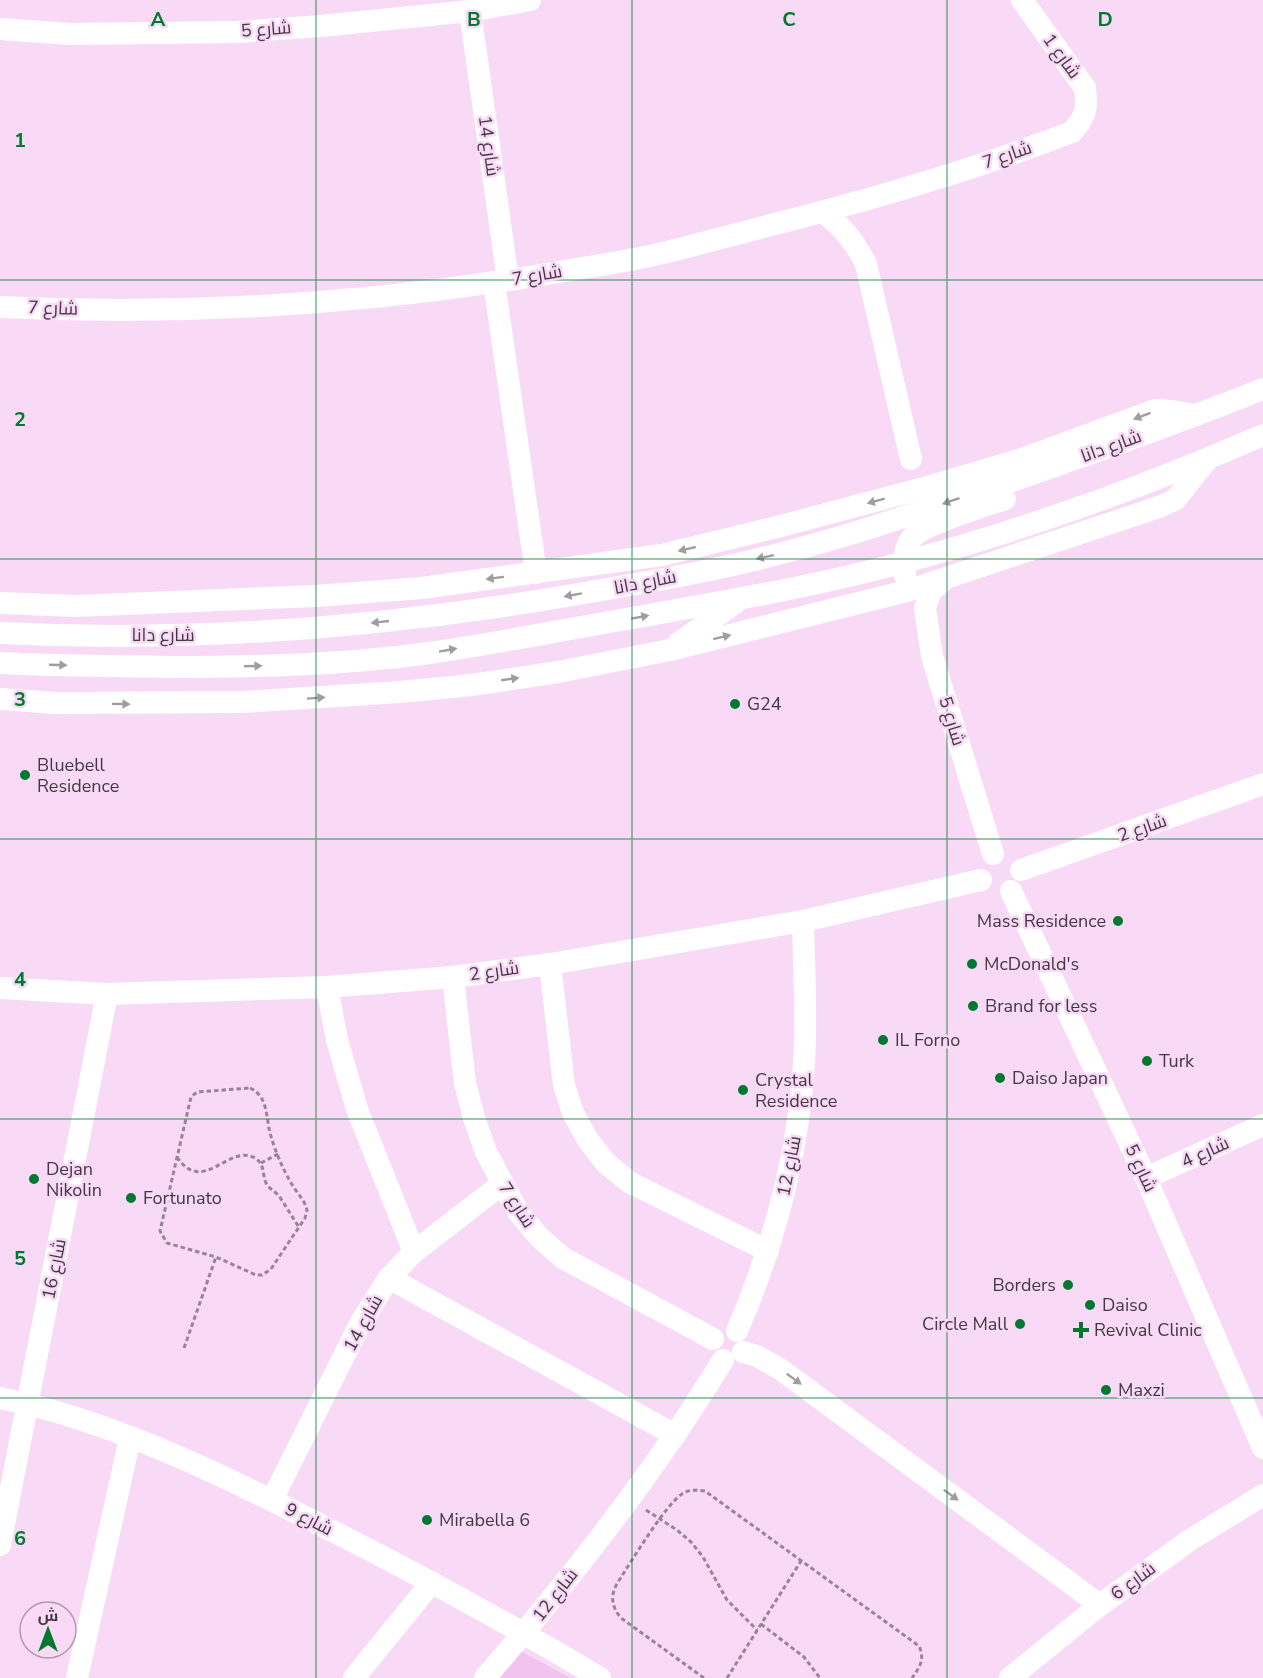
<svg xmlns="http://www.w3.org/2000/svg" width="1263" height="1678" font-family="'Nunito Sans',Cairo,sans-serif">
  <rect width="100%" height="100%" fill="#f9daf6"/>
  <path fill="#f0c4ed" d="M511 1646 571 1678H490Z"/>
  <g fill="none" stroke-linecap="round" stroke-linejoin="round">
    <g stroke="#998497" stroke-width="3" stroke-dasharray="4.5 3" stroke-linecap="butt">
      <path d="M250 1088C268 1096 266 1117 270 1133 275 1151 283 1170 293 1186 298 1194 305 1201 307 1210L305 1218 271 1269 262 1275H256L216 1257 167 1243 160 1231 191 1097 197 1092Z"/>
      <path d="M177 1157C203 1196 229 1143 255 1158 265 1164 262 1174 266 1183 269 1189 275 1191 279 1196 286 1206 292 1217 299 1227"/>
      <path d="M261 1163 278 1154"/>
      <path d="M184 1348 216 1257"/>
      <path d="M646 1510 677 1530 691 1542 703 1557 727 1600 757 1630"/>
      <path d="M761 1624 804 1657 820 1678"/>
      <path d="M704 1678 621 1618C611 1606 610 1595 618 1582 631 1562 665 1505 682 1494 689 1489 697 1490 705 1491L919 1646C925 1659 920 1667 912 1678"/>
      <path d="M727 1678 801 1561"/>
    </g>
    <g stroke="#fff" stroke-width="22">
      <path d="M470 11 508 280"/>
      <path d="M0 29 70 34 238 32 321 26 470 11 530 0"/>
      <path d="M823 212C843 227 855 242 866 264L911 459"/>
      <path d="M494 282 536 573"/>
      <path d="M0 307C185 316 371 304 553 273 585 267 618 263 650 256 690 247 728 236 767 226 870 200 973 170 1072 132 1086 116 1088 109 1085 88L1022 0"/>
      <path d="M905 576C905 563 903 550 911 539 921 525 985 506 1005 499"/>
      <path d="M945 579 931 591 925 608 932 656 993 854"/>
      <path d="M0 603 76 606 316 596 422 588 662 555 781 526 924 488 1022 459 1155 410C1169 409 1183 414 1197 415"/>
      <path d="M0 633C199 643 394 627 590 592 654 581 719 570 782 553 856 534 928 509 1000 485 1088 455 1176 424 1263 389"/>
      <path d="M679 643 735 603"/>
      <path d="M0 663C56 666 113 666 169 667 255 667 343 665 429 653 493 644 557 631 621 620 715 603 809 588 901 563 1025 530 1146 486 1263 435"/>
      <path d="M0 699 55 703 243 702 400 692 472 685 558 672 670 650 907 591 1159 507 1175 500 1207 460"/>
      <path d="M1021 870 1263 784"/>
      <path d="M1011 891 1146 1178 1263 1448"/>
      <path d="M550 964 564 1085 573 1113 588 1140 606 1163 629 1182 768 1251"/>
      <path d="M453 977 465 1083 474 1118 486 1152 518 1212 539 1237 563 1258 713 1339"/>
      <path d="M327 987 337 1040 357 1109 414 1252"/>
      <path d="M0 988 107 994 327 987 453 977 550 964 803 921 981 880"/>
      <path d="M1146 1178 1263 1125"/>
      <path d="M389 1278 675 1435"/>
      <path d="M737 1331C774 1245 798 1156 804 1063 807 1016 804 968 803 921"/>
      <path d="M743 1352 757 1356 780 1369 1100 1605"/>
      <path d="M0 1398C106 1419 212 1470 309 1519 408 1569 505 1621 600 1678"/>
      <path d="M272 1500 361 1322 389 1278 414 1252 502 1184"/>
      <path d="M0 1545 107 994"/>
      <path d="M77 1678 130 1438"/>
      <path d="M354 1678 432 1582"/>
      <path d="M485 1678C571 1579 655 1472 723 1360"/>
      <path d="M1010 1678 1100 1605 1190 1540 1263 1495"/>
    </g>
  </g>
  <defs><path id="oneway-solid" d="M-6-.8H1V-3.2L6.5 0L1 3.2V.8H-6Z" transform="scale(1.5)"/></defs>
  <g fill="#a29ca1">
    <use href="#oneway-solid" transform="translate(1142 416) rotate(159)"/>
    <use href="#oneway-solid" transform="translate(876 501) rotate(165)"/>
    <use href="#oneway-solid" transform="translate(951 501) rotate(161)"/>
    <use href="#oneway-solid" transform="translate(687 549) rotate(167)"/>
    <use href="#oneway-solid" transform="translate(765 557) rotate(168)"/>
    <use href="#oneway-solid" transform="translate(495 578) rotate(173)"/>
    <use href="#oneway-solid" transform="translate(573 595) rotate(170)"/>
    <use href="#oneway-solid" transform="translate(640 617) rotate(-10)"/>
    <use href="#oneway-solid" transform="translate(380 622) rotate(174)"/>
    <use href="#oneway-solid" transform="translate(722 637) rotate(-14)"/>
    <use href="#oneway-solid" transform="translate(448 650) rotate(-10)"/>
    <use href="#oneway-solid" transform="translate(58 665) rotate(2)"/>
    <use href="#oneway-solid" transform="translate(253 666) rotate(-2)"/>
    <use href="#oneway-solid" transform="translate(510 679) rotate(-8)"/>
    <use href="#oneway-solid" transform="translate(316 698) rotate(-4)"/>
    <use href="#oneway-solid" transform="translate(121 704) rotate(1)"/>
    <use href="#oneway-solid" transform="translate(794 1379) rotate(36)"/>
    <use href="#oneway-solid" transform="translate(951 1495) rotate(36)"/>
  </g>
  <path fill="none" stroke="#00782f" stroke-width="1.5" stroke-opacity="0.55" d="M316 0V1678M632 0V1678M947 0V1678M0 280H1263M0 559H1263M0 839H1263M0 1119H1263M0 1398H1263"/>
  <g fill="#00782f" stroke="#f9daf6" stroke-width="2">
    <circle cx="735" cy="704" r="6"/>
    <circle cx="25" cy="775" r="6"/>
    <circle cx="1118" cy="921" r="6"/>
    <circle cx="972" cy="964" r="6"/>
    <circle cx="973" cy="1006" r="6"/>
    <circle cx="883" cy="1040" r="6"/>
    <circle cx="1147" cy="1061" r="6"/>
    <circle cx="1000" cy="1078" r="6"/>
    <circle cx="743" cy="1090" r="6"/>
    <circle cx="34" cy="1179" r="6"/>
    <circle cx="131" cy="1198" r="6"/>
    <circle cx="1068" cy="1285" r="6"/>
    <circle cx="1090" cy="1305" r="6"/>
    <circle cx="1020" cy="1324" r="6"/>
    <path d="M1078 1321h6v6h6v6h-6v6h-6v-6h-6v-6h6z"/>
    <circle cx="1106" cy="1390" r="6"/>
    <circle cx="427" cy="1520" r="6"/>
  </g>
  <g text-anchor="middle" stroke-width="5" stroke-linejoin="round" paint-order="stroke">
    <g font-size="18" fill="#443843" stroke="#f9daf6">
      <text transform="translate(266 29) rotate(-4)" y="6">شارع 5</text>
      <text transform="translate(1062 56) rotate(54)" y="6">شارع 1</text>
      <text transform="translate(489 146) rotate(82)" y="6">شارع 14</text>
      <text transform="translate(1007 155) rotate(-19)" y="6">شارع 7</text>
      <text transform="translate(537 275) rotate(-10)" y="6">شارع 7</text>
      <text transform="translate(53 308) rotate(2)" y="6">شارع 7</text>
      <text transform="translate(1111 446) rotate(-20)" y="6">شارع دانا</text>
      <text transform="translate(645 582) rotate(-11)" y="6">شارع دانا</text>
      <text x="163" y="641">شارع دانا</text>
      <text transform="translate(952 721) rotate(73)" y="6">شارع 5</text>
      <text transform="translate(1142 828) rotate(-19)" y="6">شارع 2</text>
      <text transform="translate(494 971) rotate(-8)" y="6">شارع 2</text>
      <text transform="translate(1205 1152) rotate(-24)" y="6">شارع 4</text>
      <text transform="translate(789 1166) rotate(-79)" y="6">شارع 12</text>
      <text transform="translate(1141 1168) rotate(65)" y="6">شارع 5</text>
      <text transform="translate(517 1205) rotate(57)" y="6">شارع 7</text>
      <text transform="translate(54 1269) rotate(-79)" y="6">شارع 16</text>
      <text transform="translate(363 1323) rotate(-61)" y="6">شارع 14</text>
      <text transform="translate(309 1519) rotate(27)" y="6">شارع 9</text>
      <text transform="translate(1133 1581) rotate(-36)" y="6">شارع 6</text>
      <text transform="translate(555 1595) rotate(-52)" y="6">شارع 12</text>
    </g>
    <g font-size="18" fill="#443843" stroke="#f9daf6" text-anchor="start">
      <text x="747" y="710">G24</text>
      <text x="37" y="771">Bluebell<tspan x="37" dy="21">Residence</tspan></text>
      <text x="1106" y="927" text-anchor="end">Mass Residence</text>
      <text x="984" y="970">McDonald's</text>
      <text x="985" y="1012">Brand for less</text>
      <text x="895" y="1046">IL Forno</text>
      <text x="1159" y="1067">Turk</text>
      <text x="1012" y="1084">Daiso Japan</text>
      <text x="755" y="1086">Crystal<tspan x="755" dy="21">Residence</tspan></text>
      <text x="46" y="1175">Dejan<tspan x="46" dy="21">Nikolin</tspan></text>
      <text x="143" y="1204">Fortunato</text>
      <text x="1056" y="1291" text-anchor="end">Borders</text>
      <text x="1102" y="1311">Daiso</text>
      <text x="1008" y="1330" text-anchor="end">Circle Mall</text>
      <text x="1094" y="1336">Revival Clinic</text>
      <text x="1118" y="1396">Maxzi</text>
      <text x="439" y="1526">Mirabella 6</text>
    </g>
  </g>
  <g font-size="20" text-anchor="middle" font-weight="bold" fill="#00782f" stroke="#f9daf6" stroke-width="5" stroke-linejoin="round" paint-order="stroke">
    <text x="158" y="26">A</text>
    <text x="474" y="26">B</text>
    <text x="789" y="26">C</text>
    <text x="1105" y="26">D</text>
    <text x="20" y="147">1</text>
    <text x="20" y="426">2</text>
    <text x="20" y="706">3</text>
    <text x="20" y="986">4</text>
    <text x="20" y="1265">5</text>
    <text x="20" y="1545">6</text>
  </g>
  <g transform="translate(48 1630)"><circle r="28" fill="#f9daf6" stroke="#b199ae" stroke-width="1.5"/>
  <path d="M0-4.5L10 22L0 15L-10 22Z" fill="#00782f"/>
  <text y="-9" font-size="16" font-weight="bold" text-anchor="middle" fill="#443843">ش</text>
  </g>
</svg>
